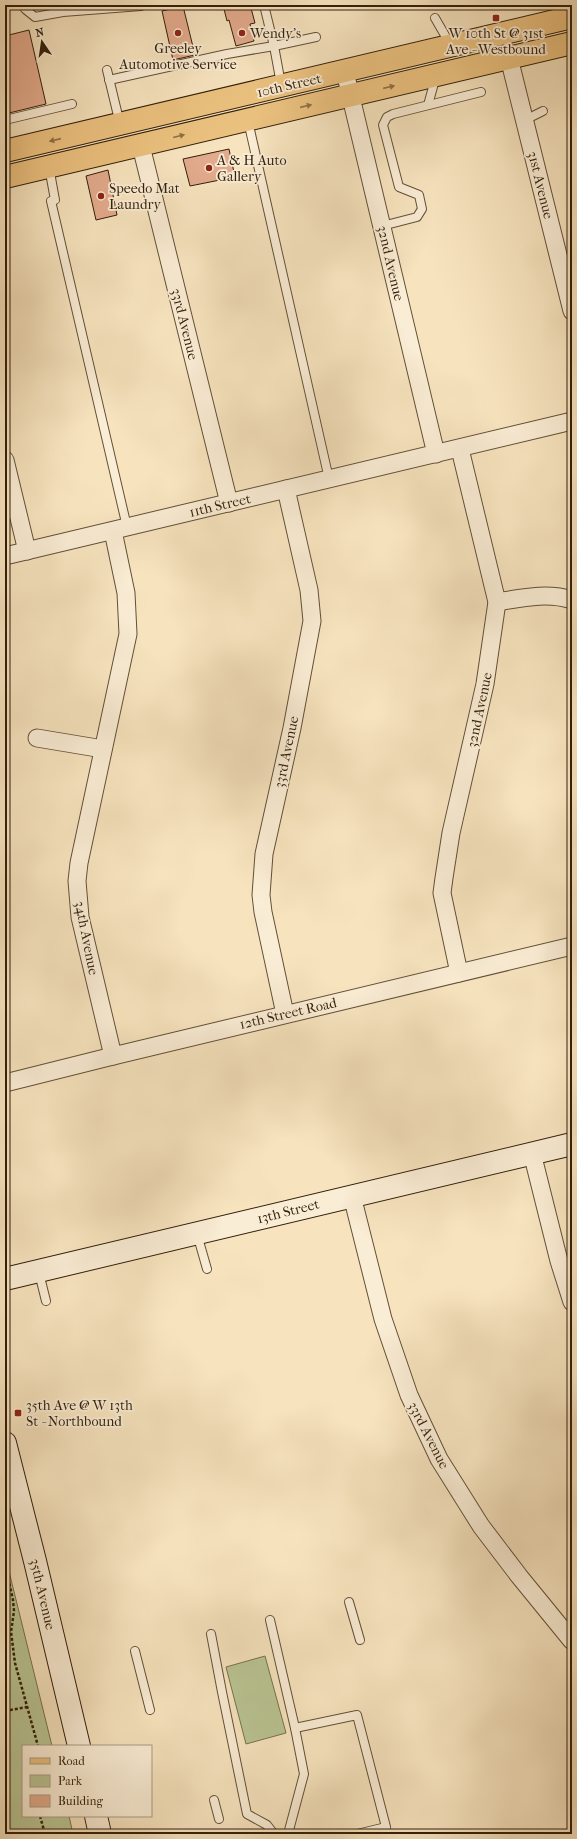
<svg xmlns="http://www.w3.org/2000/svg" width="577" height="1839" font-family="'IM FELL French Canon',serif">
  <rect width="100%" height="100%" fill="#f7e4bf"/>
  <filter id="stains"><feTurbulence type="fractalNoise" baseFrequency=".005" numOctaves="4"/><feColorMatrix values="0 0 0 0 .2 0 0 0 0 .09 0 0 0 0 .02 0 0 0 .5 -.17"/></filter>
  <radialGradient id="worn" r=".72"><stop offset=".6" stop-color="#630" stop-opacity="0"/><stop offset="1" stop-color="#630" stop-opacity=".3"/></radialGradient>
  <g fill="#bac594" stroke="#76724f">
    <path d="M5 1555 52 1746H23V1816H69L73 1834H5Z"/>
    <path d="M265 1656 286 1733 246 1744 226 1667Z"/>
  </g>
  <g fill="#e3ab8d" stroke="#321f0a">
    <path d="M223 5H245L246 9 251 8 255 23 250 24 254 41 236 46 229 20 227 21Z"/>
    <path d="M183 6 195 55 173 60 162 11Z"/>
    <path d="M29 30 46 104 5 114V36Z"/>
    <path d="M229 149 235 177 190 186 183 159Z"/>
    <path d="M108 170 117 215 96 220 86 176Z"/>
  </g>
  <g fill="none" stroke-linecap="round" stroke-linejoin="round">
    <defs>
      <g id="lane">
        <path d="M25 9 35 17 63 12 141 6"/>
        <path d="M435 18 450 44"/>
        <path d="M107 70 120 124"/>
        <path d="M109 80 227 54 274 46 264 5"/>
        <path d="M281 84 274 46 316 37"/>
        <path d="M428 105 436 76"/>
        <path d="M5 120 72 104"/>
        <path d="M525 120 543 111"/>
        <path d="M248 121 329 479"/>
        <path d="M49 167 55 200"/>
        <path d="M51 201 127 527"/>
        <path d="M382 226 417 217 422 209 419 195 399 187 383 125 387 117 393 114 481 92"/>
        <path d="M197 1234 207 1269"/>
        <path d="M39 1273 46 1301"/>
        <path d="M349 1602 360 1640"/>
        <path d="M270 1620 295 1728 357 1715 386 1827 357 1834"/>
        <path d="M211 1634 222 1692 247 1814 267 1825 274 1834"/>
        <path d="M135 1651 150 1710"/>
        <path d="M214 1800 219 1819"/>
        <path d="M288 1834 304 1774 295 1728"/>
      </g>
      <g id="street">
        <path d="M559 5 571 17"/>
        <path d="M509 58 572 311"/>
        <path d="M345 72 436 454"/>
        <path d="M141 146 229 503"/>
        <path d="M5 460 27 551"/>
        <path d="M5 556 572 421"/>
        <path d="M497 602C522 598 547 592 572 600"/>
        <path d="M37 738 103 749"/>
        <path d="M459 973 442 893 444 878 451 833 485 684 497 602 460 449"/>
        <path d="M285 1014 263 912 261 895 264 854 292 728 312 621 309 590 286 489"/>
        <path d="M113 1056 80 917 77 881 79 863 128 634 126 593 113 531"/>
        <path d="M5 1083 113 1056 572 946"/>
        <path d="M532 1153 559 1261 572 1302"/>
        <path d="M352 1196 383 1319 409 1395 439 1459 481 1526 519 1576 572 1641"/>
      </g>
      <g id="secondary">
        <path d="M5 1279 572 1144"/>
        <path d="M5 1443 35 1561 79 1746"/>
        <path d="M96 1816 100 1834"/>
      </g>
      <g id="primary">
        <path d="M5 151 572 17"/>
        <path d="M5 177 572 43"/>
      </g>
    </defs>
    <use href="#lane" stroke="#635037" stroke-width="10"/>
    <use href="#street" stroke="#635037" stroke-width="19"/>
    <use href="#secondary" stroke="#321f0a" stroke-width="24"/>
    <use href="#primary" stroke="#321f0a" stroke-width="24"/>
    <g stroke="#321f0a" stroke-width="2.5" stroke-dasharray="3 2" stroke-linecap="butt">
      <path d="M5 1564 13 1600 14 1611 11 1632 15 1663 38 1746"/>
      <path d="M5 1711 27 1707"/>
      <path d="M40 1816 45 1834"/>
    </g>
    <use href="#lane" stroke="#faedd5" stroke-width="8"/>
    <use href="#street" stroke="#faedd5" stroke-width="17"/>
    <use href="#secondary" stroke="#faedd5" stroke-width="22"/>
    <use href="#primary" stroke="#ecc280" stroke-width="22"/>
  </g>
  <defs><path id="oneway-solid" d="M-6-.8H1V-3.2L6.5 0L1 3.2V.8H-6Z"/></defs>
  <g fill="#8f7045">
    <use href="#oneway-solid" transform="translate(389 87) rotate(-13)"/>
    <use href="#oneway-solid" transform="translate(306 106) rotate(-13)"/>
    <use href="#oneway-solid" transform="translate(179 136) rotate(-14)"/>
    <use href="#oneway-solid" transform="translate(55 140) rotate(167)"/>
  </g>
  <g fill="#8f2418" stroke="#faedd5" stroke-width="1.5">
    <rect x="492" y="14" width="8" height="8" rx="2"/>
    <circle cx="178" cy="33" r="4"/>
    <circle cx="242" cy="33" r="4"/>
    <circle cx="209" cy="168" r="4"/>
    <circle cx="101" cy="196" r="4"/>
    <rect x="14" y="1409" width="8" height="8" rx="2"/>
  </g>
  <g text-anchor="middle" stroke-width="3.5" stroke-linejoin="round" paint-order="stroke">
    <g font-size="14" fill="#321f0a" stroke="#faedd5" text-anchor="start">
      <text x="250" y="38">Wendy's</text>
      <text x="496" y="38" text-anchor="middle">W 10th St @ 31st<tspan x="496" dy="16">Ave - Westbound</tspan></text>
      <text x="178" y="53" text-anchor="middle">Greeley<tspan x="178" dy="16">Automotive Service</tspan></text>
      <text x="217" y="165">A &amp; H Auto<tspan x="217" dy="16">Gallery</tspan></text>
      <text x="109" y="193">Speedo Mat<tspan x="109" dy="16">Laundry</tspan></text>
      <text x="26" y="1410">35th Ave @ W 13th<tspan x="26" dy="16">St - Northbound</tspan></text>
    </g>
    <g font-size="14" fill="#321f0a" stroke="#faedd5">
      <text transform="translate(289 85) rotate(-13)" y="5">10th Street</text>
      <text transform="translate(541 185) rotate(76)" y="5">31st Avenue</text>
      <text transform="translate(391 263) rotate(77)" y="5">32nd Avenue</text>
      <text transform="translate(185 324) rotate(76)" y="5">33rd Avenue</text>
      <text transform="translate(220 505) rotate(-13)" y="5">11th Street</text>
      <text transform="translate(479 710) rotate(-78)" y="5">32nd Avenue</text>
      <text transform="translate(286 752) rotate(-78)" y="5">33rd Avenue</text>
      <text transform="translate(87 938) rotate(79)" y="5">34th Avenue</text>
      <text transform="translate(288 1013) rotate(-13)" y="5">12th Street Road</text>
      <text transform="translate(288 1211) rotate(-14)" y="5">13th Street</text>
      <text transform="translate(429 1435) rotate(63)" y="5">33rd Avenue</text>
      <text transform="translate(43 1594) rotate(77)" y="5">35th Avenue</text>
    </g>
  </g>
  <rect width="577" height="1839" fill="none" stroke="#f7e4bf" stroke-width="20"/>
  <rect x="6" y="6" width="565" height="1827" fill="none" stroke="#321f0a" stroke-width="2"/>
  <rect x="10" y="10" width="557" height="1819" fill="none" stroke="#321f0a"/>
  <rect x="22" y="1745" width="130" height="72" fill="#faedd5" stroke="#aa9b84"/>
  <rect x="30" y="1758" width="20" height="6" fill="#ecc280" stroke="#aa9b84"/>
  <text x="58" y="1765" font-size="12" fill="#321f0a">Road</text>
  <rect x="30" y="1775" width="20" height="12" fill="#bac594" stroke="#aa9b84"/>
  <text x="58" y="1785" font-size="12" fill="#321f0a">Park</text>
  <rect x="30" y="1795" width="20" height="12" fill="#e3ab8d" stroke="#aa9b84"/>
  <text x="58" y="1805" font-size="12" fill="#321f0a">Building</text>
  <g transform="translate(42 42) rotate(347)" stroke="#faedd5" stroke-width="3" paint-order="stroke">
  <path d="M0-3L7 15L0 10L-7 15Z" fill="#321f0a"/>
  <text y="-6" font-size="11" font-weight="bold" text-anchor="middle" fill="#321f0a">N</text>
  </g>
  <rect width="100%" height="100%" filter="url(#stains)"/>
  <rect width="100%" height="100%" fill="url(#worn)"/>
</svg>
